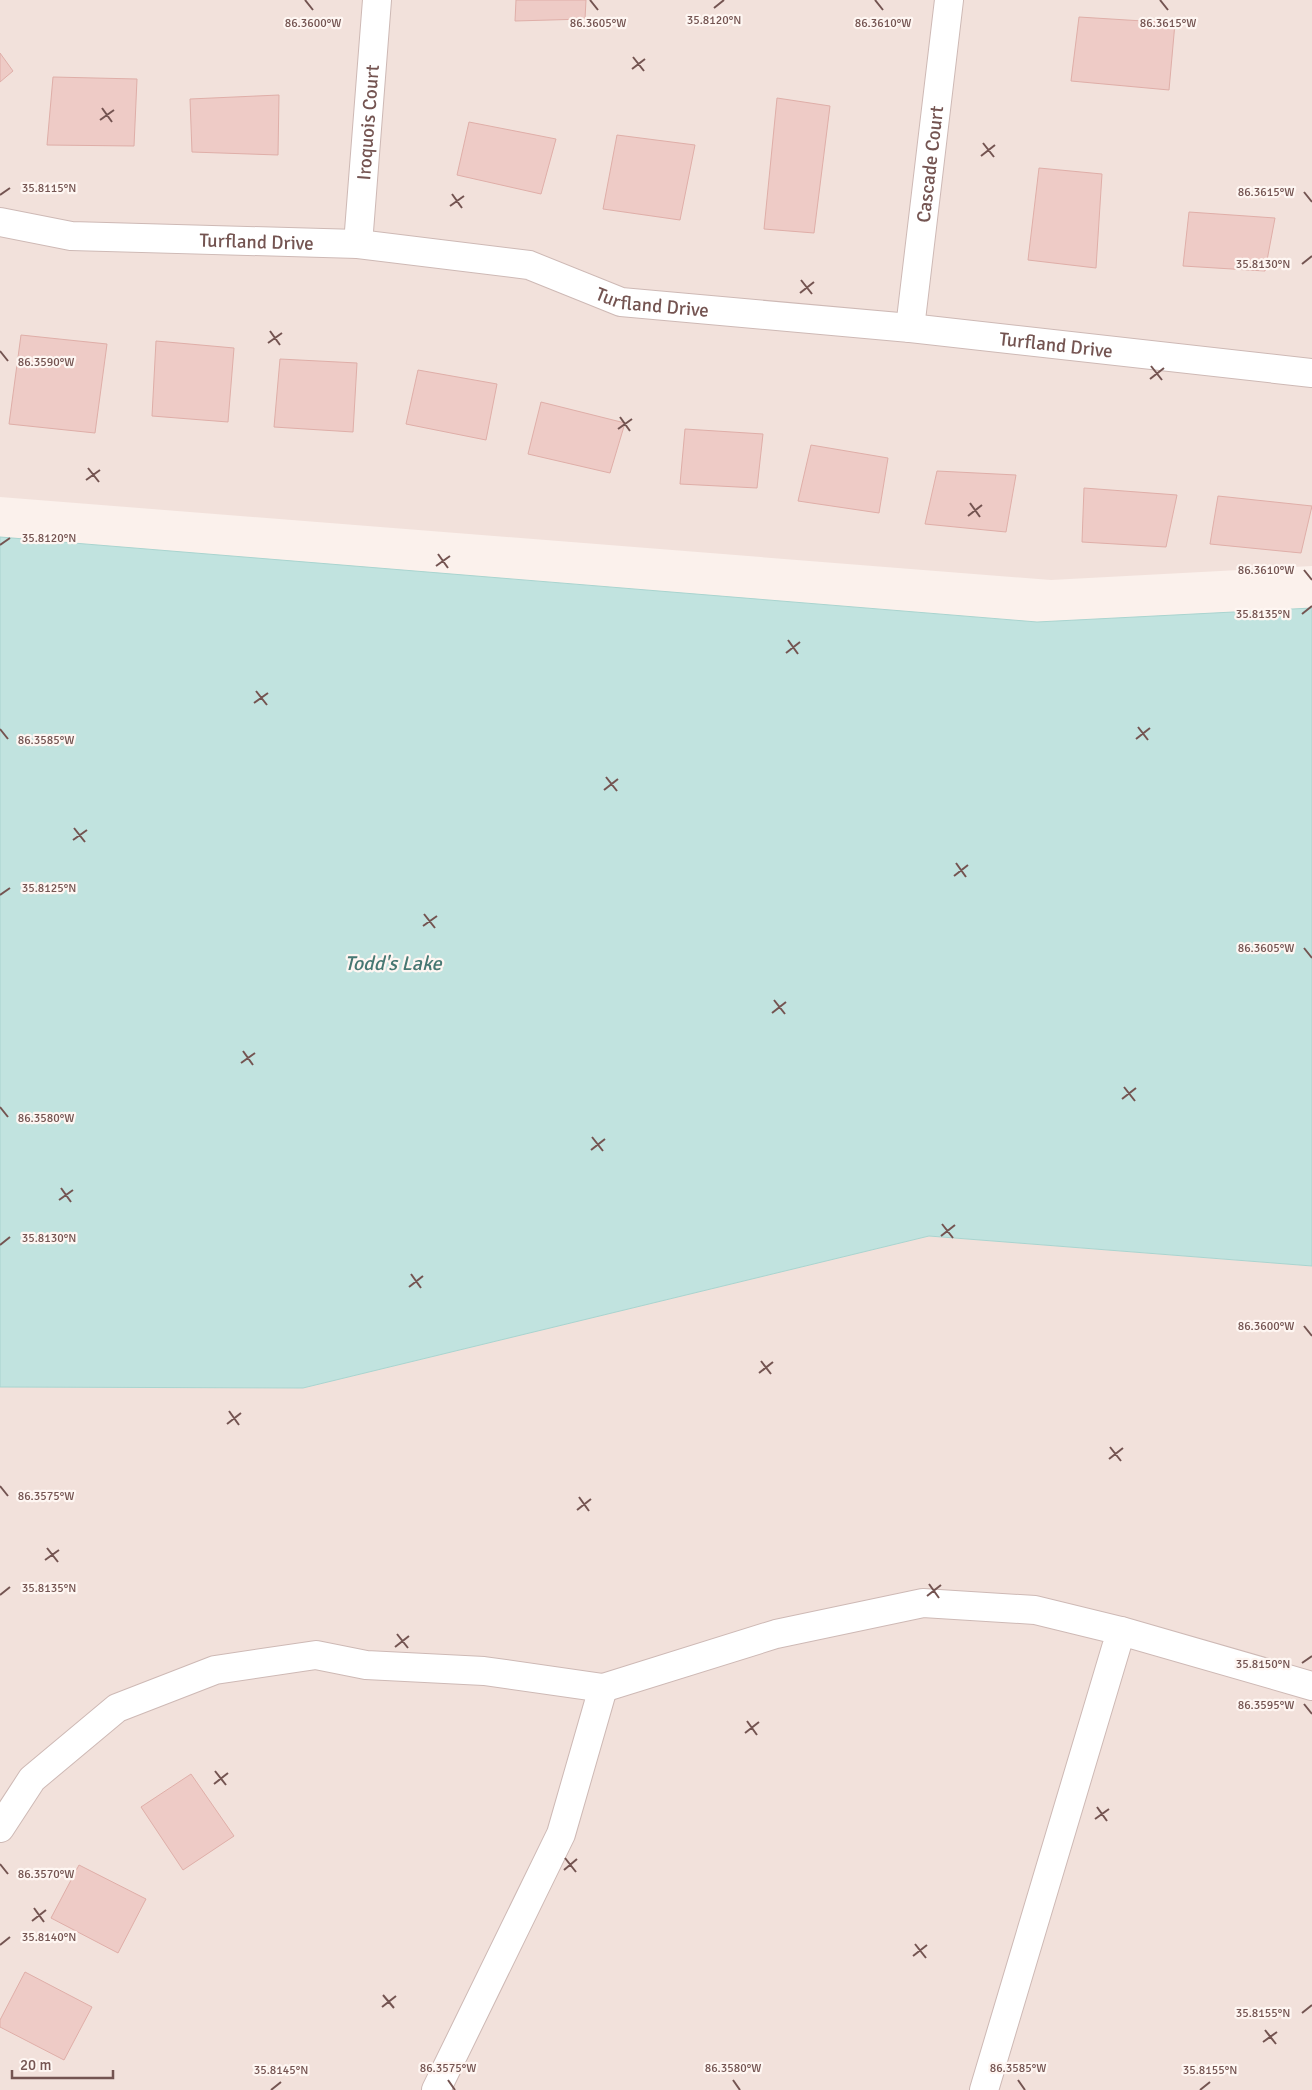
<svg xmlns="http://www.w3.org/2000/svg" width="1312" height="2090" font-family="Signika,sans-serif">
  <rect width="100%" height="100%" fill="#fbf1ec"/>
  <g fill="#f2e1db">
    <path d="M0 0H1312V566L1051 580 0 497Z"/>
    <path d="M929 1236 1312 1266V2090H0V1387L303 1388Z"/>
  </g>
  <path fill="#c1e3df" stroke="#a9d4cf" d="M0 537 1037 622 1312 608V1266L929 1236 303 1388 0 1387Z"/>
  <g fill="#eecbc6" stroke="#dfaea8">
    <path d="M516 0H586L585 19 515 21Z"/>
    <path d="M1079 17 1175 23 1169 90 1071 81Z"/>
    <path d="M0 53 13 71 0 82Z"/>
    <path d="M53 77 137 79 134 146 47 145Z"/>
    <path d="M279 95 278 155 192 152 190 99Z"/>
    <path d="M777 98 830 106 814 233 764 229Z"/>
    <path d="M469 122 556 139 541 194 457 175Z"/>
    <path d="M617 135 695 145 680 220 603 209Z"/>
    <path d="M1039 168 1102 174 1096 268 1028 260Z"/>
    <path d="M1189 212 1275 218 1265 271 1183 266Z"/>
    <path d="M21 335 107 344 95 433 9 424Z"/>
    <path d="M156 341 234 348 228 422 152 416Z"/>
    <path d="M280 359 357 363 353 432 274 427Z"/>
    <path d="M418 370 497 384 486 440 406 424Z"/>
    <path d="M541 402 625 423 610 473 528 454Z"/>
    <path d="M685 429 763 434 757 488 680 484Z"/>
    <path d="M811 445 888 458 879 513 798 501Z"/>
    <path d="M937 471 1016 475 1006 532 925 524Z"/>
    <path d="M1084 488 1177 495 1166 547 1082 542Z"/>
    <path d="M1218 496 1312 506 1301 553 1210 544Z"/>
    <path d="M191 1774 234 1836 183 1870 141 1807Z"/>
    <path d="M79 1865 146 1899 118 1953 51 1918Z"/>
    <path d="M25 1972 92 2007 64 2060 0 2027V2020Z"/>
  </g>
  <g fill="none" stroke-linecap="round" stroke-linejoin="round">
    <defs>
      <g id="minor">
        <path id="s1" d="M0 222 71 236 358 244 529 265 621 302 910 328 1312 373"/>
        <path id="s2" d="M358 244 377 0"/>
        <path id="s3" d="M910 328 949 0"/>
        <path d="M1121 1631 1312 1686"/>
        <path d="M603 1688 776 1634 923 1603 1035 1610 1121 1631 984 2090"/>
        <path d="M0 1828 32 1779 117 1708 215 1670 316 1655 366 1665 484 1671 603 1688 561 1834 436 2090"/>
      </g>
    </defs>
    <use href="#minor" stroke="#ceb9b5" stroke-width="30"/>
    <use href="#minor" stroke="#fff" stroke-width="28"/>
  </g>
  <path fill="none" stroke="#745451" stroke-width="2" d="M305 0 313 10M590 0 598 10M875 0 883 10M1160 0 1168 10M714 8 724 0M633 57 644 71M632 69 645 59M102 108 112 122M100 120 114 110M983 143 994 157M981 156 995 145M1304 192 1312 202M452 194 462 208M0 195 10 188M450 206 464 196M1302 264 1312 256M801 280 812 294M800 293 814 282M270 331 280 345M268 343 282 333M0 351 8 361M1151 366 1162 380M1150 379 1164 368M620 417 630 431M618 429 632 419M88 468 99 482M86 480 100 470M970 503 980 517M968 516 982 505M0 545 10 538M438 554 448 568M436 566 450 556M1304 570 1312 580M1302 614 1312 606M788 640 798 654M786 653 800 642M256 691 267 705M254 703 268 693M1138 727 1148 740M0 729 8 739M1136 739 1150 728M606 777 617 791M604 790 618 779M74 828 85 842M73 840 87 830M956 863 966 877M954 876 968 865M0 895 10 888M424 914 435 928M423 926 437 916M1304 948 1312 958M774 1000 785 1014M772 1013 786 1002M243 1051 253 1065M241 1063 255 1053M1124 1087 1135 1101M1122 1099 1136 1088M0 1107 8 1117M592 1137 603 1151M591 1150 605 1139M61 1188 71 1202M59 1200 73 1190M942 1224 953 1238M941 1236 955 1225M0 1245 10 1237M411 1274 421 1288M409 1287 423 1276M1304 1326 1312 1336M761 1361 771 1374M759 1373 773 1362M229 1411 239 1425M227 1424 241 1413M1110 1447 1121 1461M1109 1459 1123 1448M0 1486 8 1496M579 1497 589 1511M577 1510 591 1499M47 1548 58 1562M45 1560 59 1550M929 1584 939 1598M0 1595 10 1587M927 1596 941 1585M397 1634 408 1648M395 1647 409 1636M1302 1663 1312 1656M1304 1704 1312 1714M747 1721 757 1735M745 1733 759 1722M215 1771 226 1785M214 1784 228 1773M1097 1807 1107 1821M1095 1819 1109 1809M565 1858 576 1872M0 1864 8 1874M564 1870 577 1859M34 1908 44 1922M32 1921 46 1910M915 1944 926 1958M0 1945 10 1937M913 1956 927 1945M383 1995 394 2008M382 2007 396 1996M1302 2013 1312 2005M1265 2030 1276 2044M1263 2042 1277 2032M448 2080 455 2090M733 2080 740 2090M1018 2080 1025 2090M271 2090 281 2082M1200 2090 1210 2082"/>
  <g text-anchor="middle" stroke-width="4.5" stroke-linejoin="round" paint-order="stroke">
    <g font-size="19" fill="#745451" stroke="#fef6f2">
      <text dy="7" stroke="none"><textPath href="#s2" startOffset="122">Iroquois Court</textPath></text>
      <text dy="7" stroke="none"><textPath href="#s3" startOffset="165">Cascade Court</textPath></text>
      <text dy="7" stroke="none"><textPath href="#s1" startOffset="258">Turfland Drive</textPath></text>
      <text dy="7" stroke="none"><textPath href="#s1" startOffset="662">Turfland Drive</textPath></text>
      <text dy="7" stroke="none"><textPath href="#s1" startOffset="1068">Turfland Drive</textPath></text>
    </g>
    <g font-size="20" font-style="italic" fill="#467772" stroke="#fef6f2">
      <text x="393" y="970">Todd's Lake</text>
    </g>
  </g>
  <g font-size="12" text-anchor="middle" fill="#745451" stroke="#fef6f2" stroke-width="4.5" stroke-linejoin="round" paint-order="stroke">
    <text x="714" y="24">35.8120°N</text>
    <text x="598" y="27">86.3605°W</text>
    <text x="883" y="27">86.3610°W</text>
    <text x="313" y="27">86.3600°W</text>
    <text x="1168" y="27">86.3615°W</text>
    <text x="49" y="192">35.8115°N</text>
    <text x="1266" y="196">86.3615°W</text>
    <text x="1263" y="268">35.8130°N</text>
    <text x="46" y="366">86.3590°W</text>
    <text x="49" y="542">35.8120°N</text>
    <text x="1266" y="574">86.3610°W</text>
    <text x="1263" y="618">35.8135°N</text>
    <text x="46" y="744">86.3585°W</text>
    <text x="49" y="892">35.8125°N</text>
    <text x="1266" y="952">86.3605°W</text>
    <text x="46" y="1122">86.3580°W</text>
    <text x="49" y="1242">35.8130°N</text>
    <text x="1266" y="1330">86.3600°W</text>
    <text x="46" y="1500">86.3575°W</text>
    <text x="49" y="1592">35.8135°N</text>
    <text x="1263" y="1668">35.8150°N</text>
    <text x="1266" y="1709">86.3595°W</text>
    <text x="46" y="1878">86.3570°W</text>
    <text x="49" y="1941">35.8140°N</text>
    <text x="1263" y="2017">35.8155°N</text>
    <text x="448" y="2072">86.3575°W</text>
    <text x="733" y="2072">86.3580°W</text>
    <text x="1018" y="2072">86.3585°W</text>
    <text x="281" y="2074">35.8145°N</text>
    <text x="1210" y="2074">35.8155°N</text>
  </g>
  <path d="M12 2070v8h101v-8" fill="none" stroke="#745451" stroke-width="2.5"/>
  <text x="20" y="2070" font-size="15" fill="#745451" stroke="#fef6f2" stroke-width="4" paint-order="stroke">20 m</text>
</svg>
